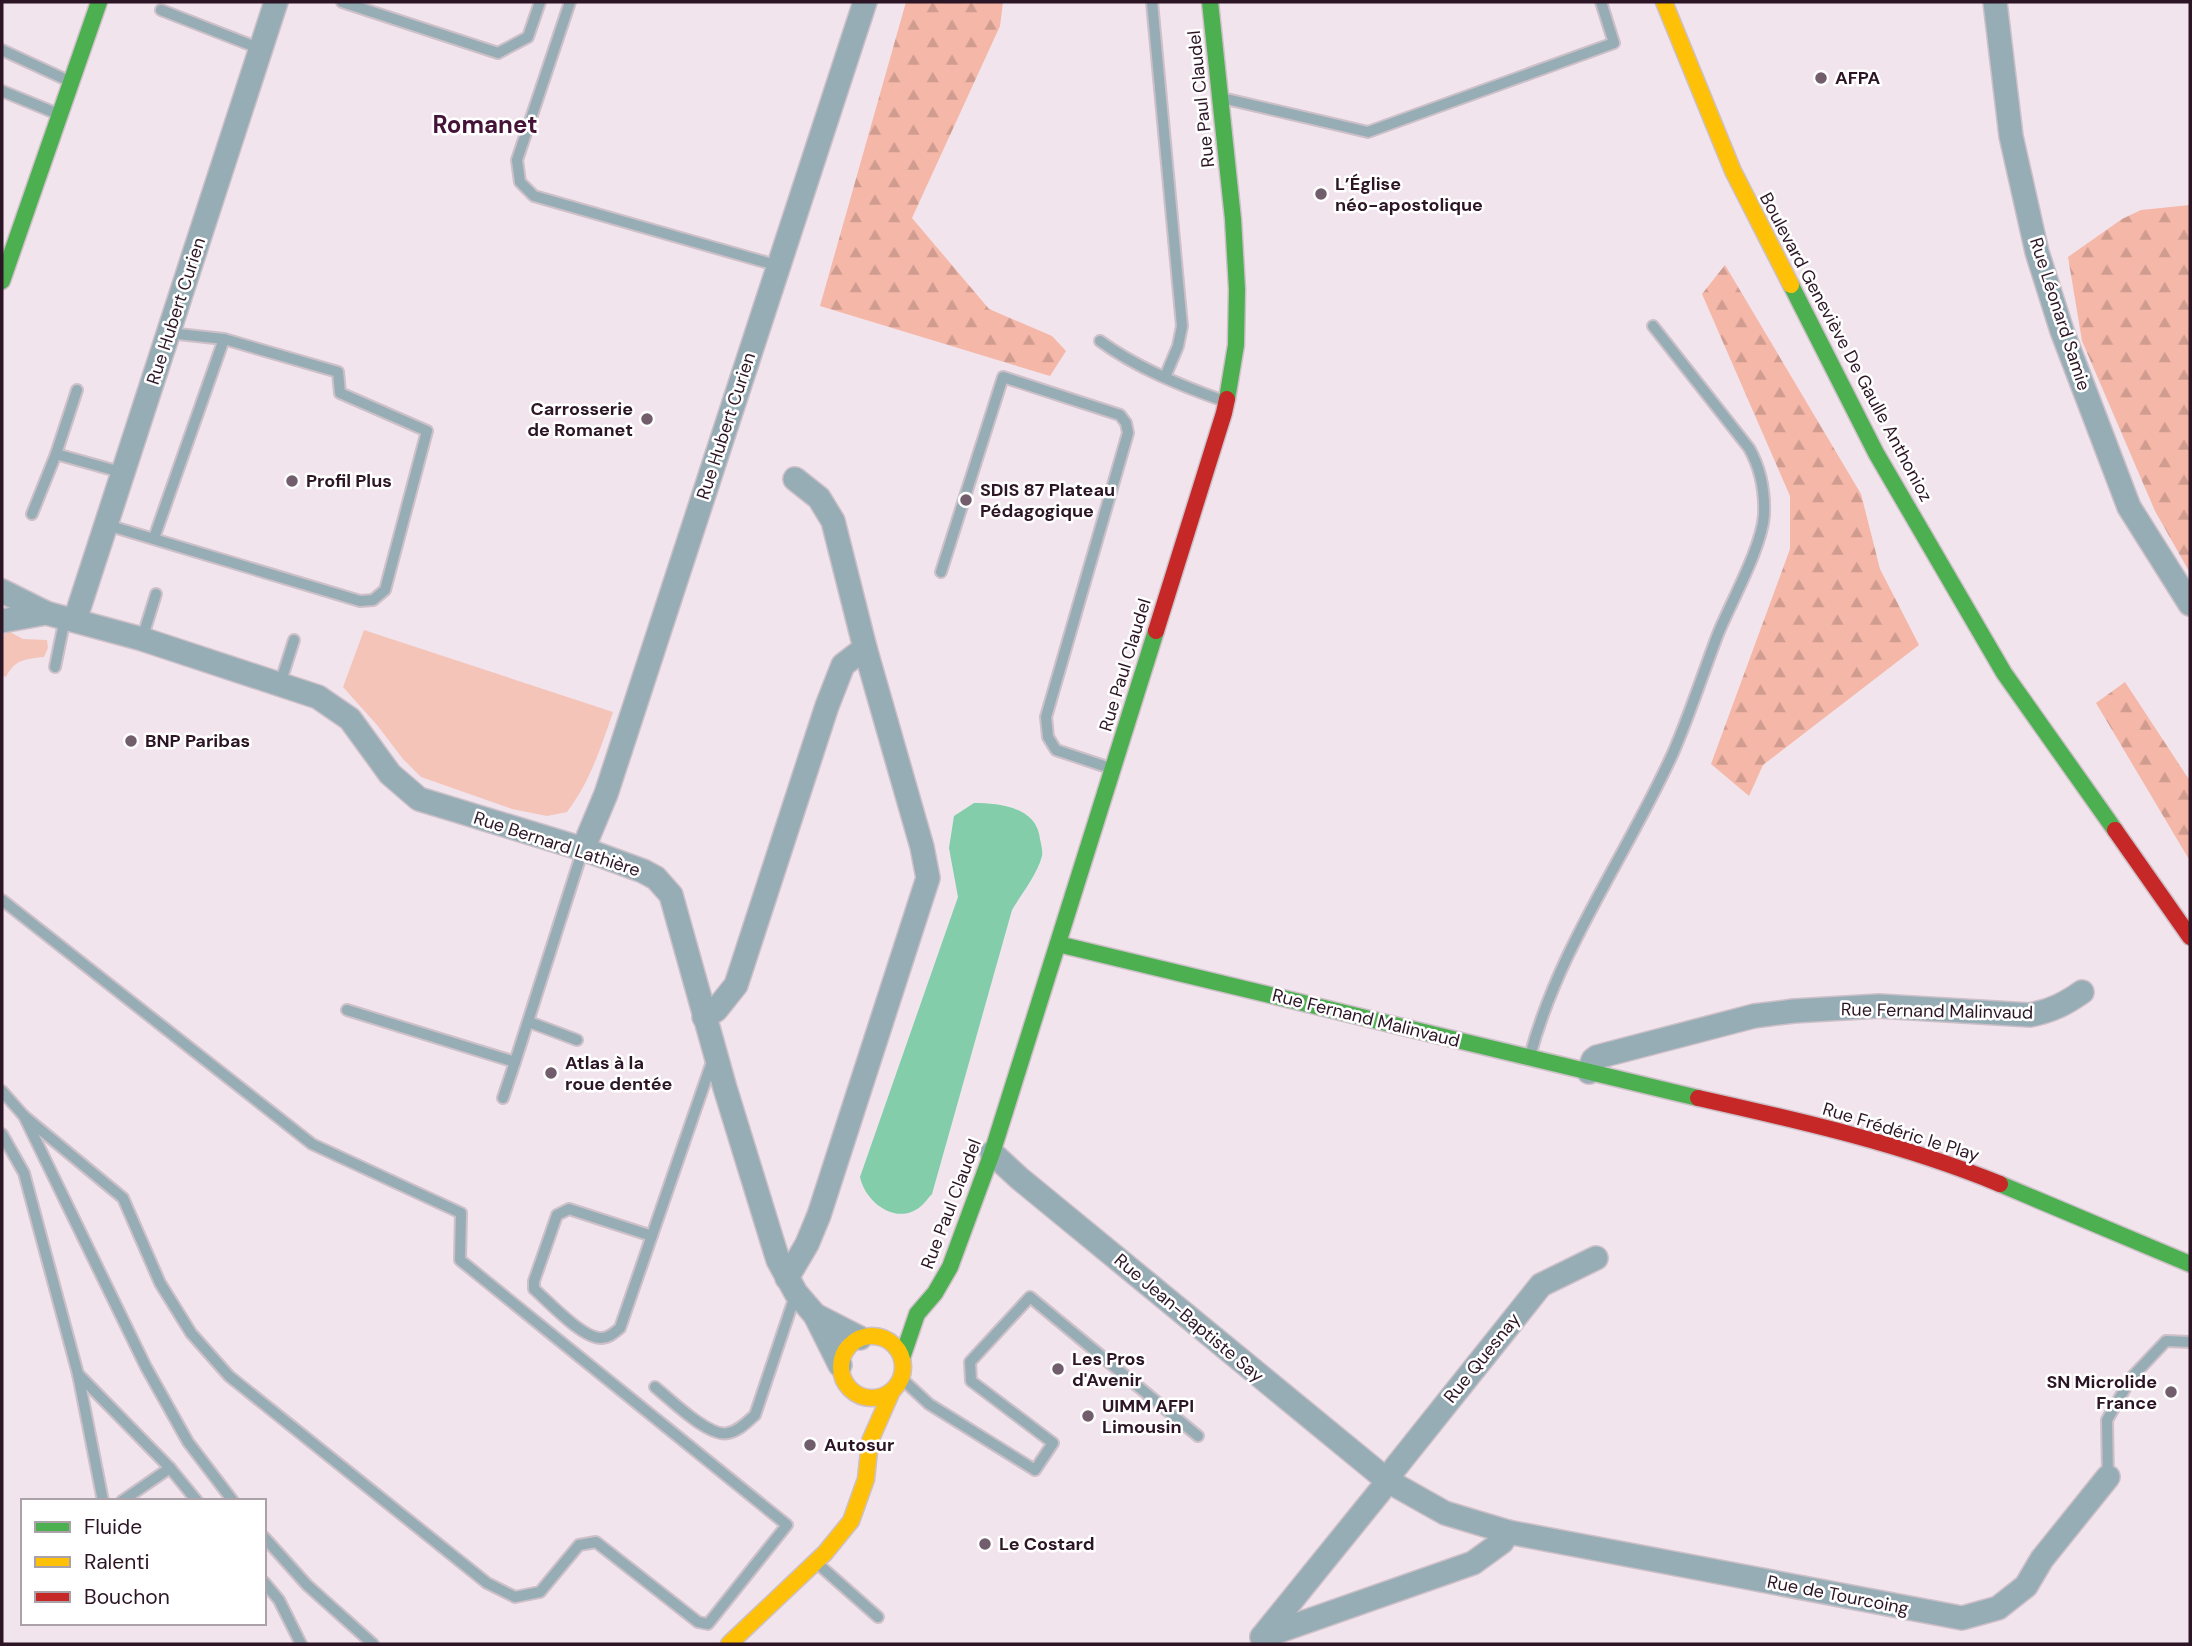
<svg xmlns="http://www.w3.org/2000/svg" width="2192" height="1646" font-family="'DM Sans',sans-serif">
  <defs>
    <pattern id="forest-firs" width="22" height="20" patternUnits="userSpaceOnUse" patternTransform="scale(1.75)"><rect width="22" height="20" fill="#f4b7a8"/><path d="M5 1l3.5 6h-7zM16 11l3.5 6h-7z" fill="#d19c90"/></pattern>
  </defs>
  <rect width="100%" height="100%" fill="#f2e4ed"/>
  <g fill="#f4c4b9">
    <path d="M364 630 613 712C601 747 590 782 567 812L547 816 512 809 421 777 403 759 377 725 343 687Z"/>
    <path d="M10 632 23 639 47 640 48 648 44 657C26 659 15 659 6 677L2 675V635Z"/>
  </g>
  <g fill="url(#forest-firs)">
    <path d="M906 2H1003L1000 26 912 218 989 309 1052 336 1066 351 1050 376 820 306Z"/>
    <path d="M2190 205V573L2155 511 2082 341 2068 257 2122 219 2141 210Z"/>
    <path d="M1725 265 1861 494 1880 569 1919 645 1763 765 1749 796 1711 764 1790 549V496L1702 294Z"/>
    <path d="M2125 682 2190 781V861L2096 703Z"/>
  </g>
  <path fill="#83cdaa" d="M974 803C999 803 1037 807 1040 839 1041 844 1043 851 1042 856 1037 875 1022 893 1012 910L932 1194C928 1198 924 1204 920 1207 896 1226 865 1202 860 1177L958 897 949 848 954 816Z"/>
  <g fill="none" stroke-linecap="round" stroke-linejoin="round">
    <defs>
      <g id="lane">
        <path d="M342 2 498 53 528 37 540 2"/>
        <path d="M570 2 517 160 520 182 534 196 779 266"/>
        <path d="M1152 2 1182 326 1178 346 1165 377"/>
        <path d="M161 10 261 49"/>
        <path d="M2 50 69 81"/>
        <path d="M2 91 58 114"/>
        <path d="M1222 98 1368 132 1614 43 1601 2"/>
        <path d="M1100 341C1137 368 1181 386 1224 401"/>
        <path d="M56 454 124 473"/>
        <path d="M32 514 56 454 77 390"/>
        <path d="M107 525 360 601 373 600 385 590 427 431 340 393 338 372 224 339 169 333"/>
        <path d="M154 538 224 339"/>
        <path d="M941 572 1003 377 1120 415 1126 423 1128 433 1046 717 1048 737 1056 750 1110 768"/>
        <path d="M142 639 156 594"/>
        <path d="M55 667 65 618"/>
        <path d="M280 684 294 640"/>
        <path d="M2 900 312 1144 461 1213 460 1260 787 1525 708 1624 698 1622 596 1542 579 1545 540 1592 515 1597 487 1583 229 1376 191 1333 160 1283 123 1198 24 1116"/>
        <path d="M347 1010 515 1062 583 849"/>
        <path d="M529 1022 577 1040"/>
        <path d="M1530 1056C1559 947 1627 855 1673 753 1690 714 1703 673 1718 634 1731 602 1762 547 1764 515 1765 491 1761 469 1749 448L1653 326"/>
        <path d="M2 1091 24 1116 146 1367 188 1442 233 1501"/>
        <path d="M503 1098 515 1062"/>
        <path d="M2 1134 24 1173 78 1374 103 1501"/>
        <path d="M652 1236 569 1209 557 1215 534 1281V1289C549 1302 582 1338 601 1338 609 1338 614 1333 620 1328L713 1059"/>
        <path d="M78 1374 170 1468 197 1501"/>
        <path d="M901 1378 929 1404 1035 1470 1053 1443 971 1381 970 1362 1030 1297 1198 1436"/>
        <path d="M655 1387C670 1399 709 1438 728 1433 739 1431 747 1422 755 1415L796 1293"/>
        <path d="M2108 1477 2107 1420 2131 1378 2166 1341 2190 1342"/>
        <path d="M122 1501 170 1468"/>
        <path d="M264 1537 307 1585 373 1644"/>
        <path d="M818 1564 878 1617"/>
        <path d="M264 1582 279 1600 301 1644"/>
      </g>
      <g id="street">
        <path d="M1995 2 2011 136 2037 252 2062 331 2129 507 2190 604"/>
        <path d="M2 591 46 613 142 639 318 697 350 719 390 774 419 799 583 849 643 871 656 878 671 895 725 1088 778 1260 796 1293 815 1315 840 1365"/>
        <path d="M75 620 276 2"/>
        <path d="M2 621 46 613"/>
        <path d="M583 849 606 794 865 2"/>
        <path d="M704 1017 716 1010 736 985 827 706 843 665 865 648"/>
        <path d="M1589 1072 1593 1060 1597 1057 1754 1016 1794 1011 1879 1006 2030 1015C2051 1011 2065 1004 2082 992"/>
        <path d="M992 1153 1019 1178 1388 1481 1445 1513 1508 1532 1502 1542 1473 1563 1262 1637"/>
        <path d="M787 1278 807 1244 819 1215 928 878 922 847 865 648 833 521 819 498 795 479"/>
        <path d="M815 1315 860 1338"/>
        <path d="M1508 1532 1962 1618 1998 1608 2026 1586 2042 1559 2108 1477"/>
        <path d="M1262 1637 1381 1490 1395 1468 1541 1285 1596 1258"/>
      </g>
      <g id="fast">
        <path d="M1210 2 1233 219 1237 289 1236 345 1227 399"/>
        <path d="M2 281 99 2"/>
        <path d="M1791 285 1876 453 2004 673 2115 830"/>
        <path d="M1058 944 1698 1098"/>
        <path d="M2000 1184 2190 1264"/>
        <path d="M902 1358 917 1314 935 1293 950 1267 992 1153 1156 631"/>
      </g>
      <g id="slow">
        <path d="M1664 2 1733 171 1791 285"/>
        <circle cx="872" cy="1367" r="31"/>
        <path d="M729 1644 825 1553 851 1521 866 1479 870 1441 892 1391"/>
      </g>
      <g id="jam">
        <path d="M1156 631 1224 413 1227 399"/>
        <path d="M2115 830 2190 937"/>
        <path d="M1698 1098C1801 1121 1903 1144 2000 1184"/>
      </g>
    </defs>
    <use href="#lane" stroke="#cec0c8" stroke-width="14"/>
    <use href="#street" stroke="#cec0c8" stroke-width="26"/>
    <use href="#fast" stroke="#cec0c8" stroke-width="19"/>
    <use href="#slow" stroke="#cec0c8" stroke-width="19"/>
    <use href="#jam" stroke="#cec0c8" stroke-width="19"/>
    <use href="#lane" stroke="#97adb6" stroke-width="10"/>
    <use href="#street" stroke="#97adb6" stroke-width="23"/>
    <use href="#fast" stroke="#4caf50" stroke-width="16"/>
    <use href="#slow" stroke="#ffc107" stroke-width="16"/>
    <use href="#jam" stroke="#c62828" stroke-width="16"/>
  </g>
  <g fill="#715d6b" stroke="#fff" stroke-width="2.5">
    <circle cx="1821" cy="78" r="7"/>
    <circle cx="1321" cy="194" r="7"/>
    <circle cx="647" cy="419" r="7"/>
    <circle cx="292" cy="481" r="7"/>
    <circle cx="966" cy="500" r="7"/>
    <circle cx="131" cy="741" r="7"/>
    <circle cx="551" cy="1073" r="7"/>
    <circle cx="1058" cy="1369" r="7"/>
    <circle cx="2171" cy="1392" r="7"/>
    <circle cx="1088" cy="1416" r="7"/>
    <circle cx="810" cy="1445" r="7"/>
    <circle cx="985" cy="1544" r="7"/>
  </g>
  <g text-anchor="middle" stroke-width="5" stroke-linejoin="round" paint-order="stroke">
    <g font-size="18" font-weight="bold" fill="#2c1525" stroke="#fff" text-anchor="start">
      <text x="1835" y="84">AFPA</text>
      <text x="1335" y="190">L’Église<tspan x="1335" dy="21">néo-apostolique</tspan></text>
      <text x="633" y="415" text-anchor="end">Carrosserie<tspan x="633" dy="21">de Romanet</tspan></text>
      <text x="306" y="487">Profil Plus</text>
      <text x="980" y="496">SDIS 87 Plateau<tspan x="980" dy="21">Pédagogique</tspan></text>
      <text x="145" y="747">BNP Paribas</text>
      <text x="565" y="1069">Atlas à la<tspan x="565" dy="21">roue dentée</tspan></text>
      <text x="1072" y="1365">Les Pros<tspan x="1072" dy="21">d'Avenir</tspan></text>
      <text x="2157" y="1388" text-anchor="end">SN Microlide<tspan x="2157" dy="21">France</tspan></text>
      <text x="1102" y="1412">UIMM AFPI<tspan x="1102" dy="21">Limousin</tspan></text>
      <text x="824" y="1451">Autosur</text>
      <text x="999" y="1550">Le Costard</text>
    </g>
    <g font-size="18" fill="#2c1525" stroke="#fff">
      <text transform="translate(1201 99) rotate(-96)" y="6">Rue Paul Claudel</text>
      <text transform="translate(176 311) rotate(-72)" y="6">Rue Hubert Curien</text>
      <text transform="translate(2060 314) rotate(72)" y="6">Rue Léonard Samie</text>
      <text transform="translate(1846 347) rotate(62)" y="6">Boulevard Geneviève De Gaulle Anthonioz</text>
      <text transform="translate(726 426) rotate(-72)" y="6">Rue Hubert Curien</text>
      <text transform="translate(1125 665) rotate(-73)" y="6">Rue Paul Claudel</text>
      <text transform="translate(557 844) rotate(18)" y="6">Rue Bernard Lathière</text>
      <text transform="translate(1937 1011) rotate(1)" y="6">Rue Fernand Malinvaud</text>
      <text transform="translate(1366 1018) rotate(14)" y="6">Rue Fernand Malinvaud</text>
      <text transform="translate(1901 1132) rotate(17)" y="6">Rue Frédéric le Play</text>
      <text transform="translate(951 1204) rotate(-69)" y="6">Rue Paul Claudel</text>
      <text transform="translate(1189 1318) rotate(40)" y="6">Rue Jean-Baptiste Say</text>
      <text transform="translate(1482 1358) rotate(-51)" y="6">Rue Quesnay</text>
      <text transform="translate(1838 1595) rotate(11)" y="6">Rue de Tourcoing</text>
    </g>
    <g font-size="24" font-weight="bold" fill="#441337" stroke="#fff">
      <text x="485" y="133">Romanet</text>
    </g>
  </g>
  <rect width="2192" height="1646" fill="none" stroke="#2c1525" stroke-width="7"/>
  <rect x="21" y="1499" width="245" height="126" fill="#ffffff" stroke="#aba1a8" stroke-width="2"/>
  <rect x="35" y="1522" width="35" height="10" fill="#4caf50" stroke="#aba1a8" stroke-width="2"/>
  <text x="84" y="1534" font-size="21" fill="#2c1525">Fluide</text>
  <rect x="35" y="1557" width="35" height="10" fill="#ffc107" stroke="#aba1a8" stroke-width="2"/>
  <text x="84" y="1569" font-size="21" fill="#2c1525">Ralenti</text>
  <rect x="35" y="1592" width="35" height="10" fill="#c62828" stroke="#aba1a8" stroke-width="2"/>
  <text x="84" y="1604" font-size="21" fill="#2c1525">Bouchon</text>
</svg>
